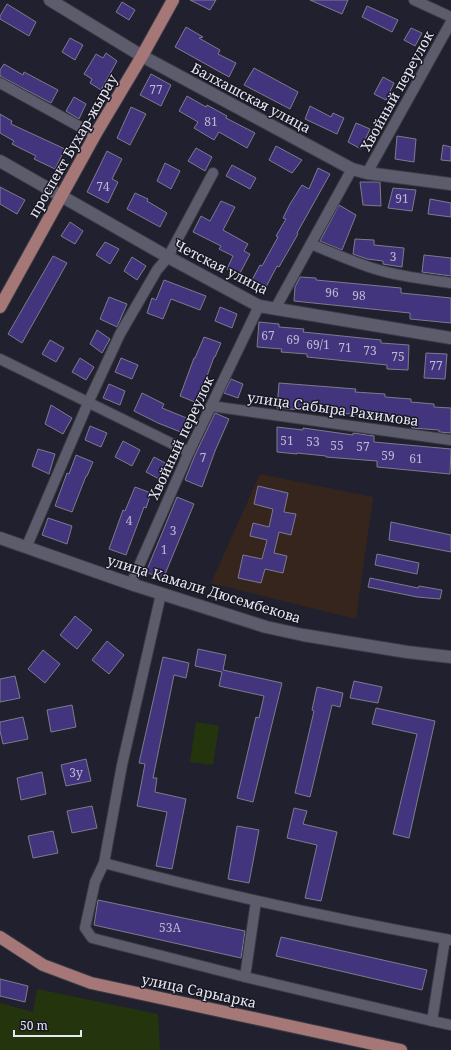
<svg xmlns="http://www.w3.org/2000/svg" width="451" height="1050" font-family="'Noto Serif',serif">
  <rect width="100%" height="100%" fill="#21202e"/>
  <path fill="#36251d" d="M260 474 373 497 356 619 211 583Z"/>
  <g fill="#24350d">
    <path d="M196 722 219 726 213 765 190 762Z"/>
    <path d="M37 989 158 1014 160 1050H0V1003L33 1012Z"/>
  </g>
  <g fill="#43357d" stroke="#7c7b8c">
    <path d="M190 0H216L210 10Z"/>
    <path d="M310 0H348L342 14Z"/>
    <path d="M122 2 135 10 129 20 116 12Z"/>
    <path d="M7 4 36 22 29 36 0 19V16Z"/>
    <path d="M367 6 398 20 392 32 362 17Z"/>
    <path d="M186 27 203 37 199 38 220 50 218 54 236 63 229 77 175 47Z"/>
    <path d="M411 28 422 33 415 46 404 40Z"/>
    <path d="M70 38 83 45 75 60 62 52Z"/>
    <path d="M106 53 117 61 101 90 90 83 92 79 84 74 96 54 103 58Z"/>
    <path d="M4 64 23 75 24 72 58 90 51 103 0 76V70Z"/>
    <path d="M254 68 298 92 290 109 244 85Z"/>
    <path d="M151 74 171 85 161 106 140 95Z"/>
    <path d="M383 77 394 83 386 100 374 94Z"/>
    <path d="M187 96 206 107 207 105 227 116 226 118 255 133 247 148 219 132 214 140 194 128 198 122 179 111Z"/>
    <path d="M74 97 86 104 79 119 66 111Z"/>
    <path d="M310 106 331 117 333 113 344 118 337 134 305 119Z"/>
    <path d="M131 107 146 114 130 145 117 138Z"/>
    <path d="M0 114 12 121 11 124 65 149 55 169 34 159 36 156 12 144 14 141 0 133Z"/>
    <path d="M356 123 370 129 361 149 348 142Z"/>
    <path d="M397 136 416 139 414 162 395 159Z"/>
    <path d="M443 145 451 147V161L441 160Z"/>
    <path d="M276 146 302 160 292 173 269 160Z"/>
    <path d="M196 148 212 157 205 171 188 161Z"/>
    <path d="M107 151 122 159 112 179 118 182 108 203 87 192Z"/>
    <path d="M165 163 180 171 171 189 157 181Z"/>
    <path d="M232 165 256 178 250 189 226 176Z"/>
    <path d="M318 168 330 174 297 233 298 234 279 267 277 266 266 287 252 280 260 265 262 266 278 237 276 236 286 219 283 218 290 204 302 185 309 189Z"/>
    <path d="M360 182H380L381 206 363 205Z"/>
    <path d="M0 187 25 200 17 214 0 204Z"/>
    <path d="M393 188 416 190 412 211 388 208Z"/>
    <path d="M135 193 148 199 147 201 167 213 160 227 127 209Z"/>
    <path d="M430 199 451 203V217L428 214Z"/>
    <path d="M221 201 235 207 223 230 248 244 244 251 250 254 239 275 227 269 233 256 219 249 221 246 193 232 201 216 210 221Z"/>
    <path d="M339 205 356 215 342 250 320 241Z"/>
    <path d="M70 222 83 231 75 244 61 236Z"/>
    <path d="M355 239 374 240V245L404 248 402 267 383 264V261L367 259 353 254Z"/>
    <path d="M105 242 119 249 110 264 96 255Z"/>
    <path d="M424 255 451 258V276L422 272Z"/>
    <path d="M53 256 67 263 22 343 8 334Z"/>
    <path d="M132 257 146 266 137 280 124 271Z"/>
    <path d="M300 277 316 278V280L401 288V293L451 298V323L410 319V313L294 301 295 287Z"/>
    <path d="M164 280 206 296 200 310 171 299 163 319 147 313 152 298 156 300Z"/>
    <path d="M109 297 127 304 117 327 100 319Z"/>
    <path d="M220 307 237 314 232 328 215 321Z"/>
    <path d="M259 322 279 324V327L304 329 303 332 381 340V343L409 345 408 370 387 369V365L307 357V354L281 352 282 349 257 347Z"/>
    <path d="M97 330 110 339 102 353 90 344Z"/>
    <path d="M204 337 221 343 215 357H214L197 403 180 396 194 358H195Z"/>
    <path d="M50 340 64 348 56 362 42 354Z"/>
    <path d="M426 353 447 354 445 379 424 378Z"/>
    <path d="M80 358 94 367 86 380 72 372Z"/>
    <path d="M121 358 138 365 132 379 115 372Z"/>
    <path d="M231 379 243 384 238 398 224 393Z"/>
    <path d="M279 383 356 389 355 392 385 394V397L411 399V402L434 404V407L451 408V433L439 432V430L412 428V424L389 422V419L363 417V415L277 408Z"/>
    <path d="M109 384 125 391 120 405 103 398Z"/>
    <path d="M142 393 164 404 162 408 189 419 183 433 158 423 134 411Z"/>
    <path d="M51 405 72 418 63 434 45 424Z"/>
    <path d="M215 413 229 419 215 451 202 487 185 480 195 455Z"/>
    <path d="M90 426 107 433 101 447 85 440Z"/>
    <path d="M277 427 303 430V428L353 435V433L374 436V442L451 449 450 474 377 467V461L326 457V456L297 453V454L277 452Z"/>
    <path d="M123 441 140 450 132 466 115 457Z"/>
    <path d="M38 449 55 454 49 474 32 466Z"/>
    <path d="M76 455 93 462 87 476H86L72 512 55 506 67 473 69 474Z"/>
    <path d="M154 457 167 464 159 479 146 472Z"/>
    <path d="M258 486 288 493 284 512 296 514 291 535 279 532 274 553 287 556 283 573 265 569 261 583 238 578 243 555 262 559 267 540 250 536 253 523 269 527 273 509 254 504Z"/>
    <path d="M135 487 151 493 146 508 144 507 126 555 109 549 123 510 125 511Z"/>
    <path d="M177 497 194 504 163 579 146 572Z"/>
    <path d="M48 518 72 526 67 544 42 535Z"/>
    <path d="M391 522 451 535V552L389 540Z"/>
    <path d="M377 554 419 563 417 574 375 565Z"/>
    <path d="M370 578 418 588 419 586 442 590 440 599 417 597 368 587Z"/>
    <path d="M75 616 92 630 77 649 60 635Z"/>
    <path d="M107 641 124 655 109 674 92 660Z"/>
    <path d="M198 649 226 655 223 670 282 683 253 802 237 798 256 717 259 718 264 696 219 686 222 672 195 666Z"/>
    <path d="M43 650 60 664 45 683 28 669Z"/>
    <path d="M163 657 189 663 186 678 174 675 153 778H157L155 792 186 799 172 869 156 866 167 812 137 806 145 764 139 763Z"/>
    <path d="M15 676 20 698 0 702V679Z"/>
    <path d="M354 681 382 687 378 703 350 698Z"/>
    <path d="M317 687 343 693 340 707 332 705 310 797 295 793 314 711 312 710Z"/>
    <path d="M72 705 76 727 51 732 47 710Z"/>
    <path d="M376 708 435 721 409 838 393 834 417 734 372 724Z"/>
    <path d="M23 717 28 739 3 744 0 731V722Z"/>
    <path d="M86 759 91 781 66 786 61 765Z"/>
    <path d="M42 772 46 794 21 800 17 778Z"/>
    <path d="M92 806 97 828 72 833 67 811Z"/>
    <path d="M294 808 307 811 303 824 337 832 321 901 305 898 317 845 287 838Z"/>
    <path d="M237 826 259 830 249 883 228 879Z"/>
    <path d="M53 831 58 853 33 858 28 836Z"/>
    <path d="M98 900 245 931 241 958 94 925Z"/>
    <path d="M281 937 427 970 422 990 276 956Z"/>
    <path d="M0 979 28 986 25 1002 0 996Z"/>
  </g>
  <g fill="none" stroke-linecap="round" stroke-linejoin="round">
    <defs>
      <g id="minor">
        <path d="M414 0 451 17"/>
        <path d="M0 83 95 135"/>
        <path d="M367 173 451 22"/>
        <path d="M311 244C330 252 349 260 369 267 396 276 423 279 451 283"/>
        <path d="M275 309 352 169"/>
        <path d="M0 359 189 452"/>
        <path d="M211 406 451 440"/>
        <path d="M26 548 88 403 120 334 157 270 168 257 213 173"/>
        <path d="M131 584 189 452 259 306"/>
        <path d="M161 594 122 765 104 863C219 894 334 919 451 940"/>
        <path d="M104 863 95 882 85 928 92 938 245 977 432 1021"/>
        <path d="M445 939 432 1021 451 1025"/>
        <path d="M245 977 256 901"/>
      </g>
      <g id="tertiary">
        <path d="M50 0 142 56 352 169 367 173 451 184"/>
        <path d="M0 161 168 257 259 306 451 338"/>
      </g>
      <path id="secondary" d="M0 538 131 584 266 627 303 635 407 652 451 657"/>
      <g id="primary">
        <path d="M0 307 95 135 142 56 173 0"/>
        <path d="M0 937 43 965 91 983 401 1050"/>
      </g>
    </defs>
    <use href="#minor" stroke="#3b3b45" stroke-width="12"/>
    <use href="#tertiary" stroke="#3b3b45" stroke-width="14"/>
    <use href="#secondary" stroke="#3b3b45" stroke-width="14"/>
    <use href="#primary" stroke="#3b3b45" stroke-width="14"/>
    <use href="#minor" stroke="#5d5c6c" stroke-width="10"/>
    <use href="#tertiary" stroke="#5d5c6c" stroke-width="12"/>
    <use href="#secondary" stroke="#5d5c6c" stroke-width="12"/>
    <use href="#primary" stroke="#a67777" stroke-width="12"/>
  </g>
  <g text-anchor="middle" stroke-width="3" stroke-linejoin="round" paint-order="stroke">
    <g font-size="12" fill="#bebad3">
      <text x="156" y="94">77</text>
      <text x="211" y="126">81</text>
      <text x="103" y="191">74</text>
      <text x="402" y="203">91</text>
      <text x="393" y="261">3</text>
      <text x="332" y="297">96</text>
      <text x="359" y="300">98</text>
      <text x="268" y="340">67</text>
      <text x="293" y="344">69</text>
      <text x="318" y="349">69/1</text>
      <text x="345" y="352">71</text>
      <text x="370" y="355">73</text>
      <text x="398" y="361">75</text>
      <text x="436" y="370">77</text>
      <text x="287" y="445">51</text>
      <text x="313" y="446">53</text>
      <text x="337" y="450">55</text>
      <text x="363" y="451">57</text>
      <text x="388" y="460">59</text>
      <text x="203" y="462">7</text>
      <text x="416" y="463">61</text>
      <text x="129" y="525">4</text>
      <text x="173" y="535">3</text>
      <text x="164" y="554">1</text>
      <text x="76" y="777">3у</text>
      <text x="170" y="932">53А</text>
    </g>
    <g font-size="14" fill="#e7e7f0" stroke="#181724">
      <text transform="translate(397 91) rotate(-61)" y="5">Хвойный переулок</text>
      <text transform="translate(251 98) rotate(28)" y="5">Балхашская улица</text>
      <text transform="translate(73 146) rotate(-60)" y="5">проспект Бухар-жырау</text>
      <text transform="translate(221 267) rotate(27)" y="5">Четская улица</text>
      <text transform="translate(333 409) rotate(8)" y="5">улица Сабыра Рахимова</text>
      <text transform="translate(181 438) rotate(-65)" y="5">Хвойный переулок</text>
      <text transform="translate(204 589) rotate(17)" y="5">улица Камали Дюсембекова</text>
      <text transform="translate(199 991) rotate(12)" y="5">улица Сарыарка</text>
    </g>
  </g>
  <path d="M14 1030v6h67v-6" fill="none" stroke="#e7e7f0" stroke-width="2"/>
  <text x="20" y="1030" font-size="12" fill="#e7e7f0" stroke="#181724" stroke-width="3" paint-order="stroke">50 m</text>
</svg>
